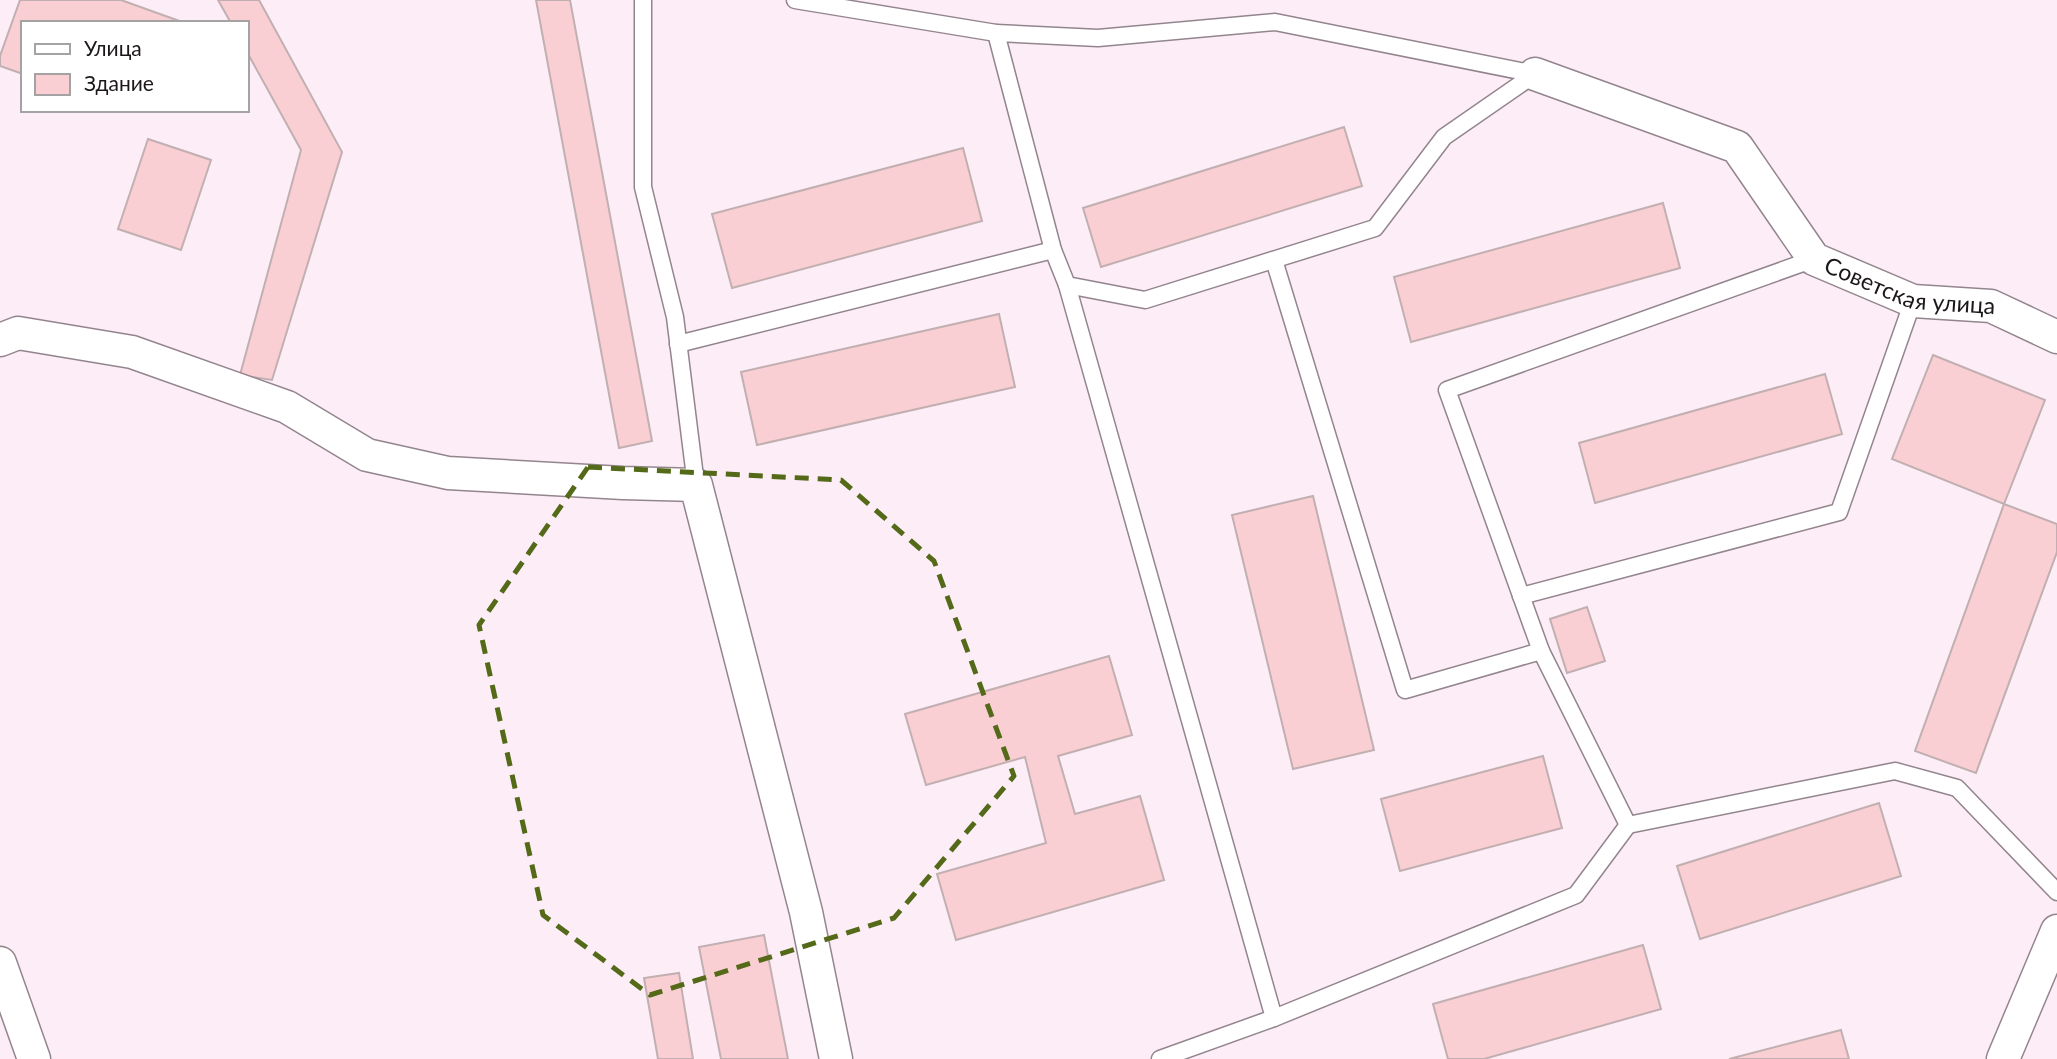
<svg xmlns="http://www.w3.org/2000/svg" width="2057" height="1059" font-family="Lato,sans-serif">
  <rect width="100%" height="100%" fill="#fdedf6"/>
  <g fill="#facfd3" stroke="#c1afb1" stroke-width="2">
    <path d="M20 0H121L185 23H23V74L0 66V56Z"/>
    <path d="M218 0H259L342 152 272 380 240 375 301 150 247 52V23H231Z"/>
    <path d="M536 0H570L652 441 619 448Z"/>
    <path d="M1344 127 1362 186 1101 267 1083 208Z"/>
    <path d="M148 139 211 160 181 250 118 229Z"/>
    <path d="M963 148 982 221 732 288 712 214Z"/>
    <path d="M1663 203 1680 268 1411 342 1394 277Z"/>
    <path d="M999 314 1015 387 757 445 741 372Z"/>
    <path d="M1933 355 2045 400 2004 504 1892 459Z"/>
    <path d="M1825 374 1842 434 1595 503 1579 443Z"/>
    <path d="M1313 496 1374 750 1293 769 1232 515Z"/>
    <path d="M2004 504 2057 524V552L1976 773 1915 751Z"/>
    <path d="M1587 607 1605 661 1567 673 1550 619Z"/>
    <path d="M1109 656 1132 735 1058 756 1075 814 1140 796 1164 880 956 940 937 874 1046 843 1025 757 926 785 905 714Z"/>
    <path d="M1543 756 1562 828 1400 871 1381 799Z"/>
    <path d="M1879 803 1901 876 1700 939 1677 866Z"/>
    <path d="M764 935 788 1059H721L699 947Z"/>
    <path d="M1643 945 1661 1009 1484 1059H1448L1433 1004Z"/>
    <path d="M679 973 693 1059H658L644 978Z"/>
    <path d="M1841 1030 1849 1059H1729Z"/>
  </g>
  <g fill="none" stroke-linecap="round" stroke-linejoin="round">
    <defs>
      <g id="service">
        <path d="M643 0V187L675 317 696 485"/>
        <path d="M795 0 996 33 1053 250 1067 285 1145 300 1375 228 1444 137 1535 74"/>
        <path d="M996 33 1098 38 1275 22 1535 74"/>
        <path d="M1274 260 1405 690 1541 651 1628 825 1895 771 1957 788 2057 892"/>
        <path d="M1067 285 1274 1018 1160 1059"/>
        <path d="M678 344 1053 250"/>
        <path d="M1521 596 1839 512 1913 301"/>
        <path d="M1541 651 1447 390 1814 259"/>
        <path d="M1274 1018 1576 895 1628 825"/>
      </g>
      <g id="minor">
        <path id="s1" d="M1535 74 1737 147 1814 259 1913 301 1991 306 2057 337"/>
        <path d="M0 340 18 333 132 352 287 407 367 455 448 473 623 483 696 485 806 912 836 1059"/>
        <path d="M0 963 34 1059"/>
        <path d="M2003 1059 2057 931"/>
      </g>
    </defs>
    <use href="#service" stroke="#93858d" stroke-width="19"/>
    <use href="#minor" stroke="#93858d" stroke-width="35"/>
    <use href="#service" stroke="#fff" stroke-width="16"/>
    <use href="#minor" stroke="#fff" stroke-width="32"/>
  </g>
  <path fill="none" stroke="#546a19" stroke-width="5" stroke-dasharray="14 9" stroke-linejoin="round" d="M588 467 841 480 934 561 1014 776 894 918 650 995 543 915 479 625Z"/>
  <g text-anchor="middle" stroke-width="5" stroke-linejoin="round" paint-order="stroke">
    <g font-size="23" fill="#1c171a" stroke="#fff">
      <text dy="8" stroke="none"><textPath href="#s1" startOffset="452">Советская улица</textPath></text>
    </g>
  </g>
  <rect x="21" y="21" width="228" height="91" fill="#ffffff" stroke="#a4a2a3" stroke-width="2"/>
  <rect x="35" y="44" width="35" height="10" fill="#ffffff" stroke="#a4a2a3" stroke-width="2"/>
  <text x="84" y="56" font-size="21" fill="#1c171a">Улица</text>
  <rect x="35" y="74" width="35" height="21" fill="#facfd3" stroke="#a4a2a3" stroke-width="2"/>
  <text x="84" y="91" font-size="21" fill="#1c171a">Здание</text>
</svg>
